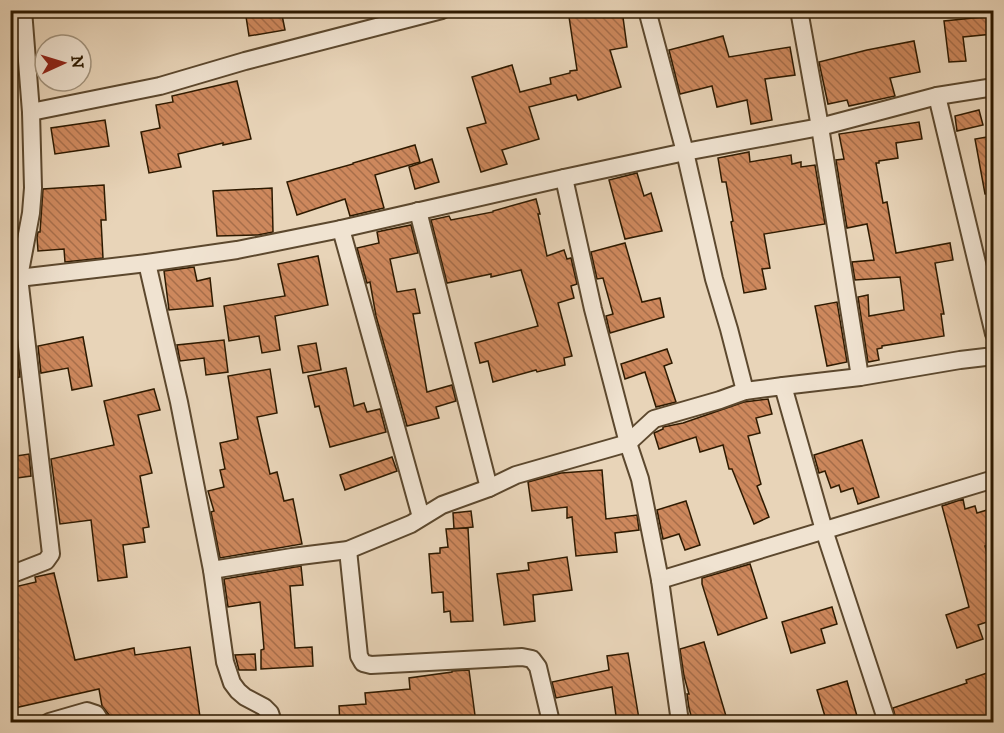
<svg xmlns="http://www.w3.org/2000/svg" width="1004" height="733" font-family="'IM FELL DW Pica',serif">
  <defs>
    <pattern id="building-back-hatch" width="6" height="6" patternUnits="userSpaceOnUse" patternTransform="scale(1.5)"><rect width="6" height="6" fill="#cd885d"/><path d="M-1 5l2 2M0 0l6 6M5-1l2 2" fill="none" stroke="#a76e4a"/></pattern>
  </defs>
  <rect width="100%" height="100%" fill="#e8d4b8"/>
  <filter id="stains"><feTurbulence type="fractalNoise" baseFrequency=".00333" numOctaves="4"/><feColorMatrix values="0 0 0 0 .2 0 0 0 0 .09 0 0 0 0 .02 0 0 0 .5 -.17"/></filter>
  <radialGradient id="worn" r=".72"><stop offset=".6" stop-color="#630" stop-opacity="0"/><stop offset="1" stop-color="#630" stop-opacity=".3"/></radialGradient>
  <g fill="url(#building-back-hatch)" stroke="#2e1a00" stroke-width="1.5">
    <path d="M245 10H281L285 30 249 36Z"/>
    <path d="M568 10H622L627 47 610 50 621 87 578 100 576 95 529 107 539 139 502 150 507 164 481 172 467 128 486 123 472 77 512 65 520 92 551 84 550 78 570 73V71L577 70Z"/>
    <path d="M993 16V34L963 37 966 61 949 62 944 21Z"/>
    <path d="M723 36 729 57 790 47 795 75 765 79 772 120 751 124 747 100 717 107 712 86 680 94 669 50Z"/>
    <path d="M914 41 920 72 890 78 895 96 849 106 847 100 828 104 819 62 867 50Z"/>
    <path d="M237 81 251 139 223 145V143L178 154 181 167 149 173 141 132 160 128 156 105 173 102 172 96Z"/>
    <path d="M979 110 983 125 957 131 955 116Z"/>
    <path d="M105 120 109 146 55 154 51 128Z"/>
    <path d="M919 122 922 139 896 143 898 158 879 161V163H876L883 203 887 202 896 253 950 243 953 260 935 263 944 314H941L944 336 882 346V348L877 349 879 360 868 362 858 297 868 295 869 316 904 310 902 291 900 277 855 280 852 262 874 260 867 224 847 228 836 160 844 159 839 134Z"/>
    <path d="M993 136V193L985 194 975 139Z"/>
    <path d="M415 145 420 162 375 175 384 208 350 216 345 199 297 215 287 182 353 164V163Z"/>
    <path d="M749 152 750 162 791 155 792 164 801 162V167L815 165 825 224 764 234 770 268 762 269 766 289 744 293 731 222 733 221 726 182H722L718 158Z"/>
    <path d="M432 159 439 182 415 189 409 167Z"/>
    <path d="M637 173 644 196 651 193 662 231 625 239 609 180Z"/>
    <path d="M104 185 106 220H101L103 258 65 262 64 249 38 251 37 237 38 232H40L43 189Z"/>
    <path d="M272 188 273 232 258 235 217 236 213 191Z"/>
    <path d="M536 199 540 214H538L547 256 564 250 567 259 571 258 577 284 571 286 574 298 558 303 572 356 564 358 565 365 537 372 536 370 493 382 488 361 480 363 475 343 538 326 521 270 491 277V274L447 283 431 220 449 216 451 220 493 212V211Z"/>
    <path d="M411 225 418 253 390 259 397 292 415 289 420 313 413 314 427 392 452 385 456 401 436 407 439 418 407 426 376 316 370 282 367 283 357 248 379 243 377 232 386 230 381 231Z"/>
    <path d="M625 243 642 302 660 298 664 317 610 333 606 316 613 314 603 278 597 279 591 252Z"/>
    <path d="M318 256 328 305 275 316 280 350 262 353 259 336 229 341 224 306 285 296 278 264Z"/>
    <path d="M194 267 197 281 210 278 213 306 169 310 164 271Z"/>
    <path d="M837 302 847 362 827 366 815 306Z"/>
    <path d="M83 337 92 386 72 390 68 368 41 373 38 346Z"/>
    <path d="M224 340 228 372 206 375 204 358 180 361 177 345Z"/>
    <path d="M316 343 321 370 303 373 298 346Z"/>
    <path d="M667 349 672 363 664 366 676 402 656 407 645 372 625 379 621 364Z"/>
    <path d="M17 351 20 377 10 379V352Z"/>
    <path d="M346 368 354 406 364 403 367 412 380 409 386 432 330 447 319 406 315 407 308 376Z"/>
    <path d="M270 369 277 413 257 417 270 474 277 472 284 501 293 499 302 544 220 558 211 512 214 511 208 491 224 487 220 470 225 469 220 443 238 439 228 376Z"/>
    <path d="M154 389 160 410 138 415 152 473 140 476 149 527 143 528 145 542 123 545 127 577 98 581 91 520 60 524 51 459 114 445 104 401Z"/>
    <path d="M768 399 772 414 756 418 760 433 748 436 761 484 757 486 769 517 754 524 732 469H729L723 445 700 452 696 437 659 449 654 433 663 429V427L683 423 744 402Z"/>
    <path d="M862 440 879 497 858 504 853 488 841 492 839 485 831 488 825 471 819 473 814 455Z"/>
    <path d="M29 454 31 476 10 479V457Z"/>
    <path d="M392 457 397 471 345 490 340 475Z"/>
    <path d="M602 470 606 519 637 515 639 530 615 533 617 552 576 556 572 517 567 518V507L532 511 528 482 561 473Z"/>
    <path d="M963 499 965 509 975 506 977 513 987 510 993 533V543L985 546 993 575V620L978 625 983 639 957 648 946 615 969 607 942 506Z"/>
    <path d="M686 501 700 545 685 550 679 534 663 539 657 510Z"/>
    <path d="M471 511 473 527 454 529 453 513Z"/>
    <path d="M468 528 473 621 451 622 450 611 444 612 443 592 432 593 429 554 440 553V548L448 547 446 529Z"/>
    <path d="M567 557 572 590 533 595 535 621 504 625 497 574 529 570 528 563Z"/>
    <path d="M750 564 767 618 718 635 702 584V578Z"/>
    <path d="M301 566 303 585 290 586 295 648 312 647 313 666 261 669V650L264 649 260 602 228 607 224 579Z"/>
    <path d="M54 573 75 660 134 648 135 655 190 647 200 717 163 723H111L110 716 102 706 99 689 10 709V588L36 582 35 577Z"/>
    <path d="M832 607 837 624 821 629 825 643 791 653 782 622Z"/>
    <path d="M704 642 726 716 704 723H693L689 708 687 694H689L684 676 680 649Z"/>
    <path d="M628 653 639 719 617 723 612 687 556 698 552 682 609 670 607 656Z"/>
    <path d="M255 654 256 670H239L235 655Z"/>
    <path d="M469 670 476 723H415V720L389 723H340L339 706 366 704 365 693 410 689 409 678 452 672V671Z"/>
    <path d="M993 671V723H942L940 717 925 723H897L893 708 967 683 966 680Z"/>
    <path d="M847 681 859 723H827L817 690Z"/>
  </g>
  <g fill="none" stroke-linecap="round" stroke-linejoin="round">
    <defs>
      <g id="minor">
        <path d="M647 10 685 152 714 279 729 329 745 391 783 386 824 530 887 722"/>
        <path d="M799 10 820 127 860 377"/>
        <path d="M937 96 994 334"/>
        <path d="M31 112 160 86 245 61 442 10"/>
        <path d="M564 178 593 309 628 443 640 479 660 580 680 722"/>
        <path d="M418 211 489 488"/>
        <path d="M341 229 421 517"/>
        <path d="M147 263 179 402 212 570 225 662 232 683 238 691 245 697 264 707 270 713 273 722"/>
        <path d="M10 279 147 263 237 250 341 229 564 178 685 152 820 127 937 96 994 87"/>
        <path d="M783 386 860 377 960 360 994 356"/>
        <path d="M348 550 359 656 363 663 371 665 522 657 532 659 538 667 551 722"/>
        <path d="M212 570 292 557 348 550 411 524 442 505 489 488 516 475 628 443 654 419 720 400 745 391"/>
        <path d="M10 575 46 561 51 554 19 277 31 213 33 188 31 112 23 10"/>
        <path d="M660 580 994 479"/>
        <path d="M49 722 87 711 96 714 101 722"/>
      </g>
    </defs>
    <use href="#minor" stroke="#5c482e" stroke-width="20"/>
    <use href="#minor" stroke="#f0e3d1" stroke-width="16"/>
  </g>
  <rect width="1004" height="733" fill="none" stroke="#e8d4b8" stroke-width="36"/>
  <rect x="12" y="12" width="980" height="709" fill="none" stroke="#2e1a00" stroke-width="3"/>
  <rect x="18" y="18" width="968" height="697" fill="none" stroke="#2e1a00" stroke-width="1.5"/>
  <g transform="translate(63 63) rotate(86)"><circle r="28" fill="#f0e3d1" stroke="#a2937d" stroke-width="1.5"/>
  <path d="M0-4.5L10 22L0 15L-10 22Z" fill="#8f2418"/>
  <text y="-9" font-size="16" font-weight="bold" text-anchor="middle" fill="#2e1a00">N</text>
  </g>
  <rect width="100%" height="100%" filter="url(#stains)"/>
  <rect width="100%" height="100%" fill="url(#worn)"/>
</svg>
